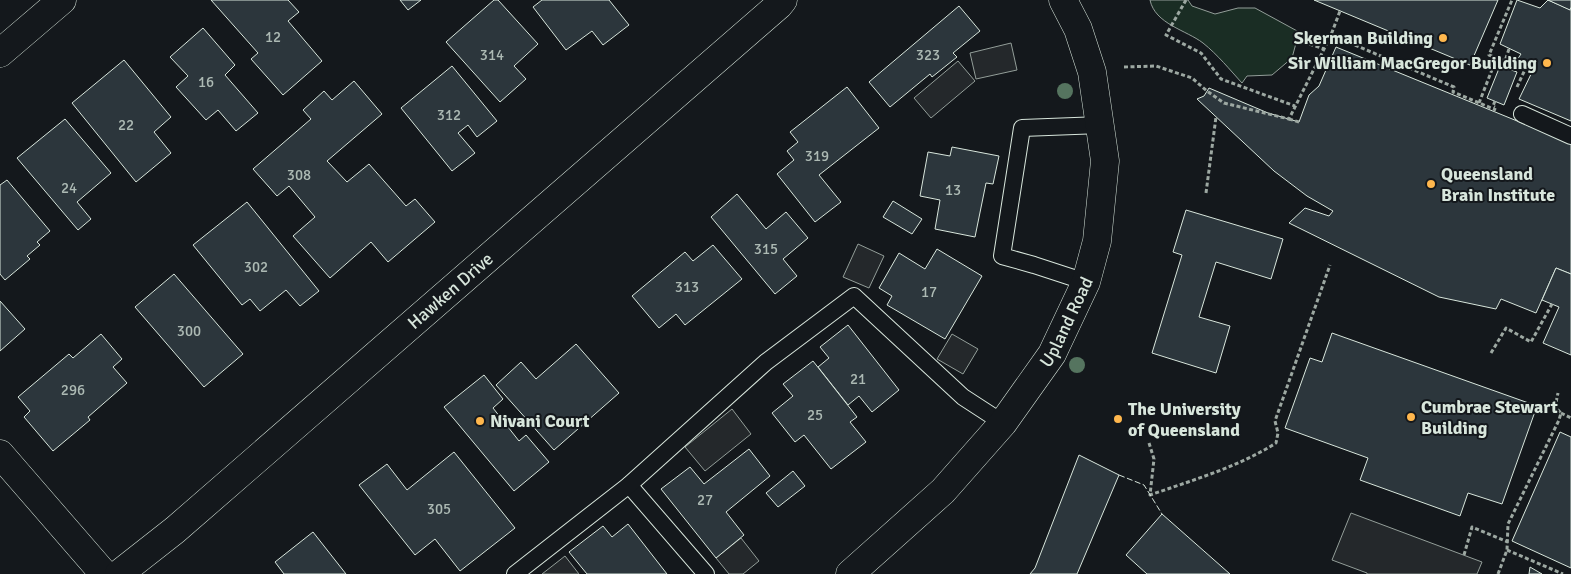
<svg xmlns="http://www.w3.org/2000/svg" width="1571" height="574" font-family="Signika,sans-serif">
  <rect width="100%" height="100%" fill="#14181c"/>
  <path fill="#1a2d24" stroke="#939e99" d="M1150 0H1188L1192 6 1215 14 1238 8H1255L1299 32 1292 58 1272 75 1247 76 1242 83C1230 70 1218 55 1203 43 1186 30 1155 24 1150 0Z"/>
  <g fill="#24282b" stroke="#939e99">
    <path d="M1011 43 1017 70 976 79 970 53Z"/>
    <path d="M958 61 975 81 931 118 914 98Z"/>
    <path d="M858 244 884 256 869 288 843 277Z"/>
    <path d="M952 334 978 349 963 374 937 359Z"/>
    <path d="M732 409 751 434 705 471 685 447Z"/>
    <path d="M1351 513 1482 562 1477 574H1367V573L1332 560Z"/>
    <path d="M741 538 759 561 743 574H729L716 558Z"/>
    <path d="M565 556 579 574H542Z"/>
  </g>
  <g fill="#2c363c" stroke="#d8e6dc">
    <path d="M211 0H288L299 12 288 21 322 61 283 95 251 59 258 53Z"/>
    <path d="M400 0H421L408 10Z"/>
    <path d="M494 0H498L538 44 514 66 526 79 500 102 446 42Z"/>
    <path d="M542 0H609L629 25 603 45 592 31 566 50 533 7Z"/>
    <path d="M1314 0H1498L1470 65Z"/>
    <path d="M1517 0 1540 8 1548 0 1571 10V121L1519 99 1534 68 1517 60 1521 54 1500 44Z"/>
    <path d="M1548 0H1571V7L1570 10Z"/>
    <path d="M959 6 980 31 953 53 957 57 932 77 930 74 890 107 869 82Z"/>
    <path d="M203 28 235 65 225 75 258 113 236 131 218 110 206 120 176 87 188 76 170 57Z"/>
    <path d="M1336 47 1571 143V274L1556 268 1536 313 1501 299 1496 309 1439 297 1289 223 1305 208 1329 216 1333 211 1307 196 1274 171 1197 99 1204 96 1209 88 1268 113 1299 122 1309 95 1319 86Z"/>
    <path d="M124 60 171 117 154 132 171 153 136 182 72 103Z"/>
    <path d="M452 66 497 121 477 137 468 125 458 133 475 153 452 171 401 108Z"/>
    <path d="M1500 66 1517 72 1504 105 1487 98Z"/>
    <path d="M354 81 382 114 327 161 347 182 369 164 406 206 415 199 435 222 388 262 371 242 330 278 293 236 315 217 289 186 277 196 253 169 311 119 303 110 324 91 332 100Z"/>
    <path d="M847 87 879 128 819 175 841 202 815 222 777 174 794 160 787 151 798 142 790 132Z"/>
    <path d="M65 119 111 173 77 202 91 219 78 230 17 158Z"/>
    <path d="M952 147 999 156 993 184 986 183 975 237 935 229 940 200 920 196 928 152 950 156Z"/>
    <path d="M7 180 50 231 37 242 40 245 27 256 30 259 5 280 0 274V185Z"/>
    <path d="M737 194 766 229 786 212 808 238 783 259 797 276 775 294 711 217Z"/>
    <path d="M893 201 922 219 912 234 883 217Z"/>
    <path d="M247 202 319 291 300 306 286 290 260 311 250 299 242 305 193 245Z"/>
    <path d="M1186 210 1283 239 1271 279 1216 262 1199 317 1230 326 1216 373 1152 353 1182 255 1173 252Z"/>
    <path d="M713 245 742 279 685 325 676 314 659 328 632 296 685 252 693 261Z"/>
    <path d="M937 249 982 276 945 339 887 305 892 296 879 288 899 253 925 269Z"/>
    <path d="M1556 268 1571 274V355L1543 343 1559 307 1542 300Z"/>
    <path d="M174 274 243 354 204 387 135 307Z"/>
    <path d="M0 301 25 329 0 351Z"/>
    <path d="M848 325 899 390 872 412 859 396 848 405 818 367 829 358 820 347Z"/>
    <path d="M1332 333 1537 406 1502 504 1468 493 1460 516 1360 480 1368 458 1285 428 1310 358 1322 362Z"/>
    <path d="M101 334 122 359 113 367 127 383 88 417 90 420 53 451 24 417 30 411 18 397 69 354 73 358Z"/>
    <path d="M576 344 619 393 554 450 496 385 521 362 536 379Z"/>
    <path d="M813 361 857 417 850 422 866 442 831 469 804 435 795 442 772 413 793 396 783 384Z"/>
    <path d="M484 375 503 399 493 408 519 441 526 435 549 462 514 491 444 407Z"/>
    <path d="M1560 432 1571 437V568L1512 541Z"/>
    <path d="M749 449 770 476 726 512 744 535 716 558 661 489 690 467 704 484Z"/>
    <path d="M454 452 515 528 460 571 435 539 415 555 359 485 387 464 407 490Z"/>
    <path d="M1079 455 1119 475 1077 574H1030L1035 568Z"/>
    <path d="M793 471 805 486 778 507 766 493Z"/>
    <path d="M1162 514 1230 574H1147L1126 555Z"/>
    <path d="M628 524 667 574H587L569 552 603 526 612 537Z"/>
    <path d="M313 532 346 574H284L275 562Z"/>
    <path d="M1530 567 1542 574H1529Z"/>
  </g>
  <g fill="none" stroke-linecap="round" stroke-linejoin="round">
    <defs>
      <g id="lane">
        <path d="M1522 114 1571 136"/>
        <path d="M1086 282 1034 265 1002 256 1022 128 1101 125"/>
        <path d="M629 485 706 574"/>
        <path d="M515 574 629 485 766 362 854 296 963 397 1003 423"/>
      </g>
      <g id="street">
        <path d="M0 53 62 0"/>
        <path d="M0 454 104 574"/>
        <path id="s1" d="M850 574 943 491 1003 423 1052 354 1086 282 1097 241 1105 161 1092 72 1078 29 1063 0"/>
      </g>
      <g id="secondary">
        <path id="s2" d="M119 574 175 530 779 5 783 0"/>
      </g>
    </defs>
    <use href="#lane" stroke="#d8e6dc" stroke-width="18"/>
    <use href="#street" stroke="#d8e6dc" stroke-width="29"/>
    <use href="#secondary" stroke="#d8e6dc" stroke-width="29"/>
    <g stroke="#9da8a2" stroke-width="3" stroke-dasharray="4 2.5" stroke-linecap="butt">
      <path d="M1186 0 1166 35 1201 53 1221 79 1295 106"/>
      <path d="M1331 35 1454 87 1453 92 1496 110"/>
      <path d="M1297 40 1324 49"/>
      <path d="M1509 49 1505 61 1489 55 1512 0"/>
      <path d="M1124 67 1156 66 1192 78 1207 91 1224 103 1289 119 1331 35 1340 11"/>
      <path d="M1517 87 1527 65"/>
      <path d="M1495 101 1493 106 1495 107"/>
      <path d="M1479 103 1497 57"/>
      <path d="M1289 119 1299 122"/>
      <path d="M1206 193 1216 117"/>
      <path d="M1491 353 1506 328 1531 342 1552 304"/>
      <path d="M1561 413 1571 418"/>
      <path d="M1149 443 1154 459 1150 495C1193 480 1238 467 1276 443L1278 433 1275 421 1330 265"/>
      <path d="M1507 550 1563 574"/>
      <path d="M1464 555 1472 527 1508 542"/>
      <path d="M1498 574 1507 550 1508 524 1559 420 1561 413 1555 407 1558 393"/>
    </g>
    <use href="#lane" stroke="#14181c" stroke-width="16"/>
    <use href="#street" stroke="#14181c" stroke-width="28"/>
    <use href="#secondary" stroke="#14181c" stroke-width="28"/>
    <path stroke="#d8e6dc" stroke-width="1" stroke-dasharray="6 2.5" stroke-linecap="butt" d="M1119 475 1144 485 1162 514"/>
  </g>
  <g fill="#55745f">
    <circle cx="1065" cy="91" r="8"/>
    <circle cx="1077" cy="365" r="8"/>
  </g>
  <g fill="#ffb74d" stroke="#14181c" stroke-width="2">
    <circle cx="1443" cy="38" r="5"/>
    <circle cx="1547" cy="63" r="5"/>
    <circle cx="1431" cy="184" r="5"/>
    <circle cx="1411" cy="417" r="5"/>
    <circle cx="1118" cy="419" r="5"/>
    <circle cx="480" cy="421" r="5"/>
  </g>
  <g text-anchor="middle" stroke-width="4" stroke-linejoin="round" paint-order="stroke">
    <g font-size="15" fill="#adbab4">
      <text x="273" y="42">12</text>
      <text x="492" y="60">314</text>
      <text x="928" y="60">323</text>
      <text x="206" y="87">16</text>
      <text x="449" y="120">312</text>
      <text x="126" y="130">22</text>
      <text x="817" y="161">319</text>
      <text x="299" y="180">308</text>
      <text x="69" y="193">24</text>
      <text x="953" y="195">13</text>
      <text x="766" y="254">315</text>
      <text x="256" y="272">302</text>
      <text x="687" y="292">313</text>
      <text x="929" y="297">17</text>
      <text x="189" y="336">300</text>
      <text x="858" y="384">21</text>
      <text x="73" y="395">296</text>
      <text x="815" y="420">25</text>
      <text x="705" y="505">27</text>
      <text x="439" y="514">305</text>
    </g>
    <g font-size="18" font-weight="bold" fill="#d8e6dc" stroke="#14181c" text-anchor="start">
      <text x="1433" y="44" text-anchor="end">Skerman Building</text>
      <text x="1537" y="69" text-anchor="end">Sir William MacGregor Building</text>
      <text x="1441" y="180">Queensland<tspan x="1441" dy="21">Brain Institute</tspan></text>
      <text x="1421" y="413">Cumbrae Stewart<tspan x="1421" dy="21">Building</tspan></text>
      <text x="1128" y="415">The University<tspan x="1128" dy="21">of Queensland</tspan></text>
      <text x="490" y="427">Nivani Court</text>
    </g>
    <g font-size="18" fill="#d8e6dc" stroke="#14181c">
      <text dy="6" stroke="none"><textPath href="#s2" startOffset="436">Hawken Drive</textPath></text>
      <text dy="6" stroke="none"><textPath href="#s1" startOffset="335">Upland Road</textPath></text>
    </g>
  </g>
</svg>
